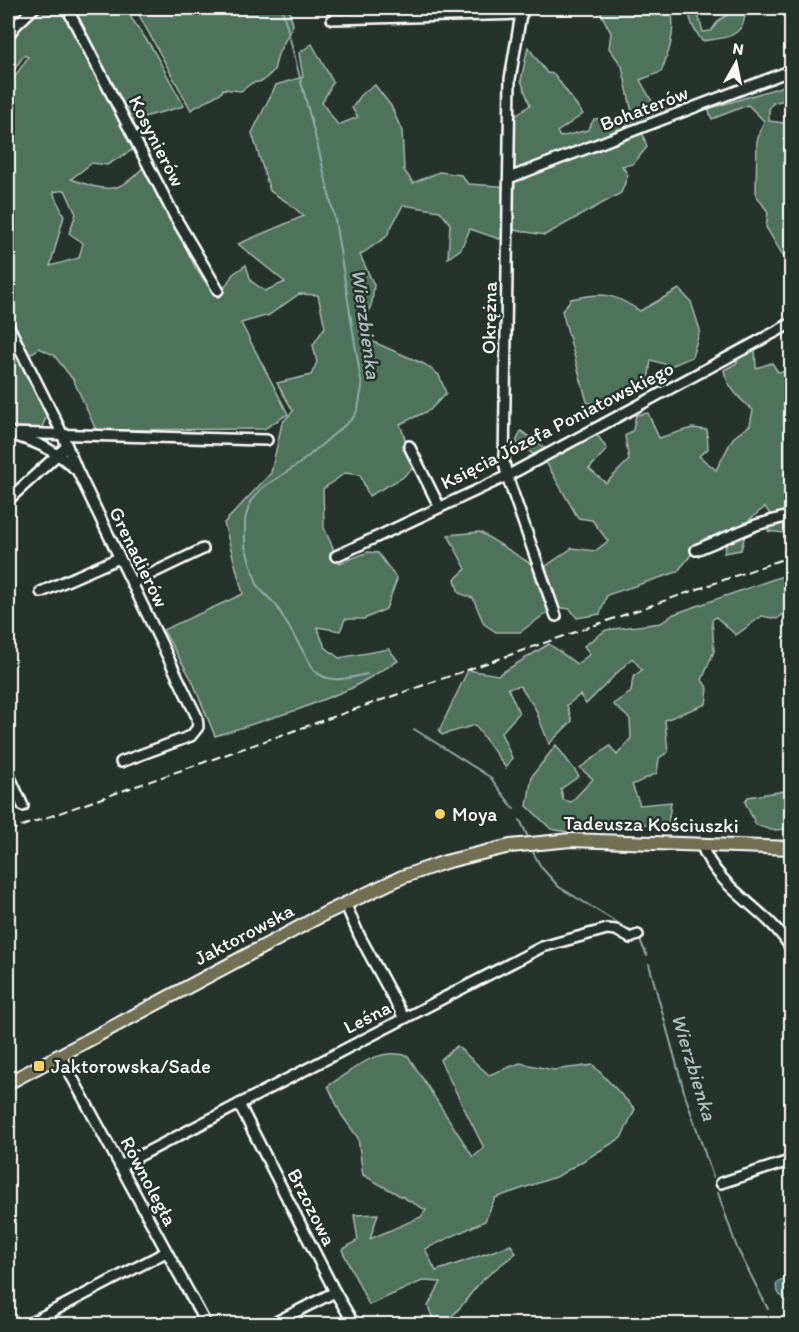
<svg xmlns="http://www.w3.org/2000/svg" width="799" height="1332" font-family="Itim,sans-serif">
  <rect width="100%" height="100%" fill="#26332d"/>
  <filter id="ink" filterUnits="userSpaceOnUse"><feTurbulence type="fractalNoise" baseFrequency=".0167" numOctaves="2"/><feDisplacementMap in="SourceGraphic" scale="12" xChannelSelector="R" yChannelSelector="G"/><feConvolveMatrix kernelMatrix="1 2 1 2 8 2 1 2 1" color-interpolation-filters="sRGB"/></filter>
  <g filter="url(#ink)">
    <g fill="#50725c" stroke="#a8b8ae" stroke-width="1.5" fill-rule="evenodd">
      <path d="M41 8H289L293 25 278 54 274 70 263 81 252 83 241 91 223 89 222 92 191 110 135 8 125 9 152 48 184 106 122 123 134 149 107 165 92 163 71 179C107 192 120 195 146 164L196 269 218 298 233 274 246 265 251 281 265 291 285 282 238 244 304 216 287 202 270 191 252 133 276 85 303 77 299 53 312 44 333 82 322 103 338 125 358 117 352 108 362 94 375 85 391 106 402 131 404 170 413 183 439 172 461 175 468 184 512 187 513 118 530 105 521 80 528 47 547 73 554 74 583 114 557 132 560 137 588 130 594 119 633 117 622 66 609 48 611 33 598 8H696L703 32 711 31 719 20 735 10 745 16C742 39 721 38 702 41L693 27 688 11 672 13C675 35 669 52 661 72L640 80 654 105 676 113 642 131 647 147 633 164 622 166 628 175 621 193 545 235 514 230 499 239 470 229 461 249 448 258 450 224 440 211 403 205 386 237 360 255 374 285 372 302 364 325 371 341 424 364 439 375 446 393 430 410 400 424 414 467 402 478 369 496 360 475 345 473 323 489 324 528 340 563 368 552 378 553 397 579 386 609 364 619H345L340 631 317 627 325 647 339 658 389 649 398 661 352 688 300 709 215 736 192 680 163 630 243 594 224 523 271 473 282 423 293 411 277 383 311 375 317 362 313 345 325 327 318 295 299 294 269 315 241 323 288 414 264 429 96 430 74 381 54 355 39 348 27 357 48 414 41 429 8 428V311L11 308 13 293 8 288V87L28 57 24 55 8 79V44L10 38ZM65 190 76 214 69 233 83 243 79 258 50 266 64 216 53 192Z"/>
      <path d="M787 85 789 99 773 103 769 109V121L791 124V269L766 227 768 212 756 195 757 141 764 121 748 105 712 119 708 109Z"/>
      <path d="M679 289 691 302 700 330 692 357 671 366 651 360 648 382 606 408 587 402 562 311 571 299C605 292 612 293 640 311Z"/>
      <path d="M755 349 756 368 772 363 778 372 791 371 792 523 784 533 768 531 773 518 765 507 749 520 741 550 724 553 729 534 705 538 677 572 607 595 600 614 577 618 570 609 555 607 520 632H496L484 624 473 598 459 593 455 579 466 569 448 535 480 532 531 564 546 566 572 548 595 551 608 541 592 520 578 518 547 464 516 442 521 431 549 451 583 434 598 436 607 449 589 469 606 483 629 460 625 436 633 430 636 415 648 413 659 438 692 428 707 430 708 449 699 456 716 470 733 438 750 425 753 410C741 401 726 385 724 370L737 363 739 356Z"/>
      <path d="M791 573V617L786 612 777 619 762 616 736 635 716 617 712 620 714 651 702 680 708 689 706 704 665 720 668 752 659 758 657 773 632 785 640 805 671 802 668 825 606 823 573 833 551 829 527 806 532 776 556 745 579 776 561 789 563 800 571 802 593 779 580 768 610 746 617 755 631 738 630 719 613 704 631 692 633 677 642 670 632 658 586 704 580 695 567 705 572 721 549 744 535 708 520 686 508 688 519 713 501 733 512 758 506 768 475 725 442 735 439 731 468 670 498 675 549 644 577 664 590 654 584 646 606 630 661 623 674 614Z"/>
      <path d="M791 790V829L771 830 756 825 745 802 748 797Z"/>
      <path d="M457 1046 489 1075 520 1063 553 1070 593 1065 635 1109 621 1138 558 1176 495 1198 485 1221 425 1249 436 1271 511 1245 516 1253C504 1263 490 1272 479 1284 468 1295 452 1325 435 1324L428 1306 441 1282 422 1281 369 1305 342 1250 358 1240 354 1215 378 1214 370 1239 421 1217 426 1210 363 1175 358 1138 341 1114 328 1086C353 1070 377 1046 408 1056L473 1157 484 1148 440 1060Z"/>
    </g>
    <path fill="#4a6f6d" stroke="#92a9a7" stroke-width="1.5" d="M791 1277V1298C780 1298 779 1296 776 1286L778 1282Z"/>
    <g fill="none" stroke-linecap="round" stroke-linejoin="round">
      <g stroke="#92a9a7" stroke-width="2">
        <path d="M282 8 319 151 335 220 362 387 358 409 353 418 299 464 262 488 250 502 245 520V546L258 587 276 605 314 670C328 685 349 678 367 674"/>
        <path d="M414 729 490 777 514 809"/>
        <path d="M520 820 527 835"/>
        <path d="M533 852 541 867 559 887 631 931"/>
        <path d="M640 940 647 956"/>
        <path d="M649 964 685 1095 713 1177"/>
        <path d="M718 1193 737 1248 768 1309"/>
        <path d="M773 1320 775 1324"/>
      </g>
      <defs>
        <g id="minor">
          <path d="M67 8 175 217 218 290"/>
          <path d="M522 8 510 79 504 462 507 476 556 616"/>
          <path d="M332 19 522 14"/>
          <path d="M8 36 15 26 34 8"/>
          <path d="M509 178 792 70"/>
          <path d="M8 325 59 427 77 470 197 717 198 727 191 736 121 762"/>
          <path d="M8 433 267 440"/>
          <path d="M19 437C41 444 57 452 74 468"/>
          <path d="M409 446 439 506"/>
          <path d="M8 500 67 446"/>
          <path d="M696 550 756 525 792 515"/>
          <path d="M336 556 507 476 792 323"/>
          <path d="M132 583 203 549"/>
          <path d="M41 592 119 558"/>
          <path d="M8 773 23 806"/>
          <path d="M701 844C719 892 768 908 792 950"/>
          <path d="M345 903 359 935 404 1018"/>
          <path d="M60 1055 206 1324"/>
          <path d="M239 1104 335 1292 354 1324"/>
          <path d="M120 1166 542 947 607 929 616 930 630 938 638 935"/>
          <path d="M721 1183 792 1160"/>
          <path d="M28 1324 166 1252"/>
          <path d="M272 1324 335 1292"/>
        </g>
        <path id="major" d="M8 1083 326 913 402 877 445 862 510 846 571 840 792 848"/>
      </defs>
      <use href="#minor" stroke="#fff" stroke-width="14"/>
      <use href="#major" stroke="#fff" stroke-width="16"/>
      <use href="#minor" stroke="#26332d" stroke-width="9"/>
      <use href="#major" stroke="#716f52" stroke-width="12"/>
      <path stroke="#fff" stroke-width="2" stroke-dasharray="9 4.5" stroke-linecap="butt" d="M8 831 792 556"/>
    </g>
  </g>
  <g fill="#ffd166" stroke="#26332d" stroke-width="2">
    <circle cx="440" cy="814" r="6"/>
    <rect x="33" y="1060" width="12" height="12" rx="3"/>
  </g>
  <g text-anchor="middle" stroke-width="5" stroke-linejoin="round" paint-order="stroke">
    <g font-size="20" fill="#fff" stroke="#26332d">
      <text transform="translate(644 108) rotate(-21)" y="7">Bohaterów</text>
      <text transform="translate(157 141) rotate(63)" y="7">Kosynierów</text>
      <text transform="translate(489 318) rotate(-89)" y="7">Okrężna</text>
      <text transform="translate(557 425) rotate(-27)" y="7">Księcia Józefa Poniatowskiego</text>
      <text transform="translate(139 557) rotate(64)" y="7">Grenadierów</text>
      <text transform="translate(651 824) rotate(1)" y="7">Tadeusza Kościuszki</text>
      <text transform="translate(244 934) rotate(-28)" y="7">Jaktorowska</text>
      <text transform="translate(367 1017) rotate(-27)" y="7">Leśna</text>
      <text transform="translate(149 1181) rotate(62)" y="7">Równoległa</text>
      <text transform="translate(312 1207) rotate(63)" y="7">Brzozowa</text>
    </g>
    <g font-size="20" fill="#fff" stroke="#26332d" text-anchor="start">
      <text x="452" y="821">Moya</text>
      <text x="51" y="1073">Jaktorowska/Sade</text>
    </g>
    <g font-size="21" font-style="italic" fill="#aebebd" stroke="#26332d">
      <text transform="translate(366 324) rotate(82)" y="7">Wierzbienka</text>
      <text transform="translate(694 1067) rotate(73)" y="7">Wierzbienka</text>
    </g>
  </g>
  <rect width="799" height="1332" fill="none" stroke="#26332d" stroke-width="30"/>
  <rect x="15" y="15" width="769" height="1302" fill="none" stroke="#fff" stroke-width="2" filter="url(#ink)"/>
  <g transform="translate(736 63) rotate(9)" stroke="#26332d" stroke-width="4.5" paint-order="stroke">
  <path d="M0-4.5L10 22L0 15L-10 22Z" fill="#ffffff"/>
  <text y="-9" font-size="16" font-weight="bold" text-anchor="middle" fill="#ffffff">N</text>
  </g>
</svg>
